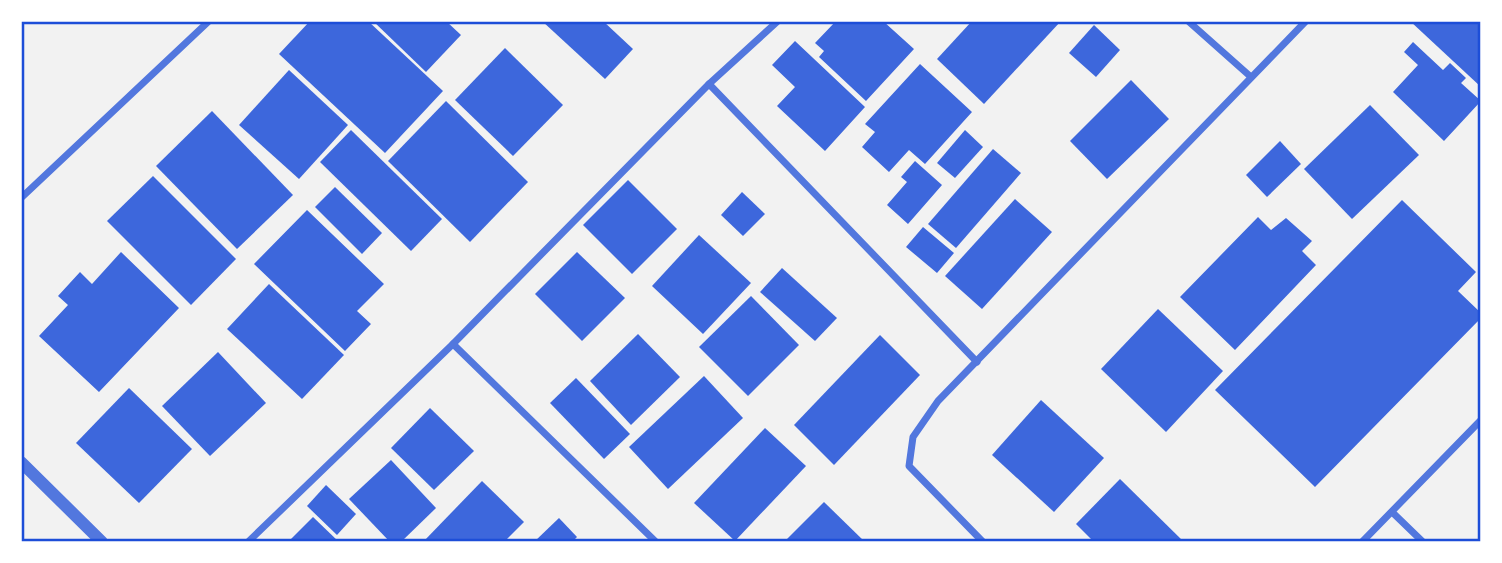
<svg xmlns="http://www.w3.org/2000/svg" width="1502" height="563" font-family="'Exo 2',sans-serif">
  <rect width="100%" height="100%" fill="#f2f2f2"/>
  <g fill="#3d67dc">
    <path d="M310 21H368L443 91 385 153 279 54Z"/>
    <path d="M373 21H446L461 35 426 72Z"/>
    <path d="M542 21H603L633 49 605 79Z"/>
    <path d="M836 21H883L914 49 866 101 819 57 824 51 815 43Z"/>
    <path d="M972 21H1061L984 104 937 59Z"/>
    <path d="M1410 21H1481V87Z"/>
    <path d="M1094 25 1120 50 1096 77 1069 53Z"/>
    <path d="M795 41 865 107 825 151 777 106 795 87 772 65Z"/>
    <path d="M1413 42 1443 70 1450 63 1466 78 1461 83 1481 101 1444 141 1393 92 1418 65 1404 52Z"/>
    <path d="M505 48 563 105 513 156 455 100Z"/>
    <path d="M920 64 972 112 925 164 909 150 889 172 862 147 875 132 865 124Z"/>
    <path d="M289 70 348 125 299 179 239 125Z"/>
    <path d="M1131 80 1169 119 1107 179 1070 141Z"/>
    <path d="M446 101 528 182 470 242 388 161Z"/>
    <path d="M1370 105 1419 155 1352 219 1304 169Z"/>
    <path d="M212 111 293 195 237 249 156 166Z"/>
    <path d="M351 130 442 219 411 251 320 162Z"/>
    <path d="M965 130 983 147 955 178 937 163Z"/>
    <path d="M1280 141 1301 164 1267 197 1246 175Z"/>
    <path d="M993 149 1021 173 956 248 928 224Z"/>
    <path d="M915 161 942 185 908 224 887 205 907 182 901 177Z"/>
    <path d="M153 176 236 259 191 305 107 221Z"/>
    <path d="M628 180 677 229 632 274 583 225Z"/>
    <path d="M335 187 382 233 362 254 315 207Z"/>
    <path d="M742 192 765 214 743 236 721 215Z"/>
    <path d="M1015 199 1052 232 982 309 945 276Z"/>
    <path d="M1402 200 1476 272 1458 291 1481 313V318L1315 487 1215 390Z"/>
    <path d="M307 210 384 284 357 311 371 324 345 351 254 264Z"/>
    <path d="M1258 217 1271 230 1286 218 1312 241 1302 251 1316 265 1235 350 1180 297Z"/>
    <path d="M923 227 954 253 937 273 906 247Z"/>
    <path d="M699 235 751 283 703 334 652 286Z"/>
    <path d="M121 252 179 308 99 392 39 336 68 305 58 296 80 272 92 284Z"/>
    <path d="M577 252 625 298 582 341 535 294Z"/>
    <path d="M782 268 837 318 815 341 760 292Z"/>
    <path d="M269 284 344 355 302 399 227 329Z"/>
    <path d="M751 296 799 345 748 396 699 347Z"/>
    <path d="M1158 309 1223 371 1166 432 1101 369Z"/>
    <path d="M638 334 680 377 631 425 590 381Z"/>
    <path d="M880 335 920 375 834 465 794 425Z"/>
    <path d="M218 352 266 403 210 456 162 406Z"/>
    <path d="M704 376 743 418 668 489 629 447Z"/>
    <path d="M576 378 630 434 604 459 550 403Z"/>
    <path d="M129 388 192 449 139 503 76 443Z"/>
    <path d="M1041 400 1104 458 1054 512 992 455Z"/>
    <path d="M430 408 474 451 434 490 391 448Z"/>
    <path d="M765 428 806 466 735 541 694 503Z"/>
    <path d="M391 460 436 508 401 542H390L349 499Z"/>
    <path d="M1120 479 1184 542H1094L1076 524Z"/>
    <path d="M482 481 524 522 504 542H423Z"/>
    <path d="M326 485 356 514 337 535 307 506Z"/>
    <path d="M824 502 865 542H784Z"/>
    <path d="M313 517 339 542H288Z"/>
    <path d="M559 518 577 537 572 542H534Z"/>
  </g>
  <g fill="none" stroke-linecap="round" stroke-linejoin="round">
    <g stroke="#5277de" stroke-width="7">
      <path d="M1188 21 1251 77"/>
      <path d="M709 84 977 362"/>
      <path d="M21 198 209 21"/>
      <path d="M453 344 656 542"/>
      <path d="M1392 512 1423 542"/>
      <path d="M248 542 453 344 709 84 778 21"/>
      <path d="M983 542 909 466 913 437 938 401 1306 21"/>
      <path d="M1362 542 1481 420"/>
    </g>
    <path stroke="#5277de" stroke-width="12" d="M21 462 102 542"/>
  </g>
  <rect width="1502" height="563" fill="none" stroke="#ffffff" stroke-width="46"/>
  <rect x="23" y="23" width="1456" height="517" fill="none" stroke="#1d4ed8" stroke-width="2.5"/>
</svg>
